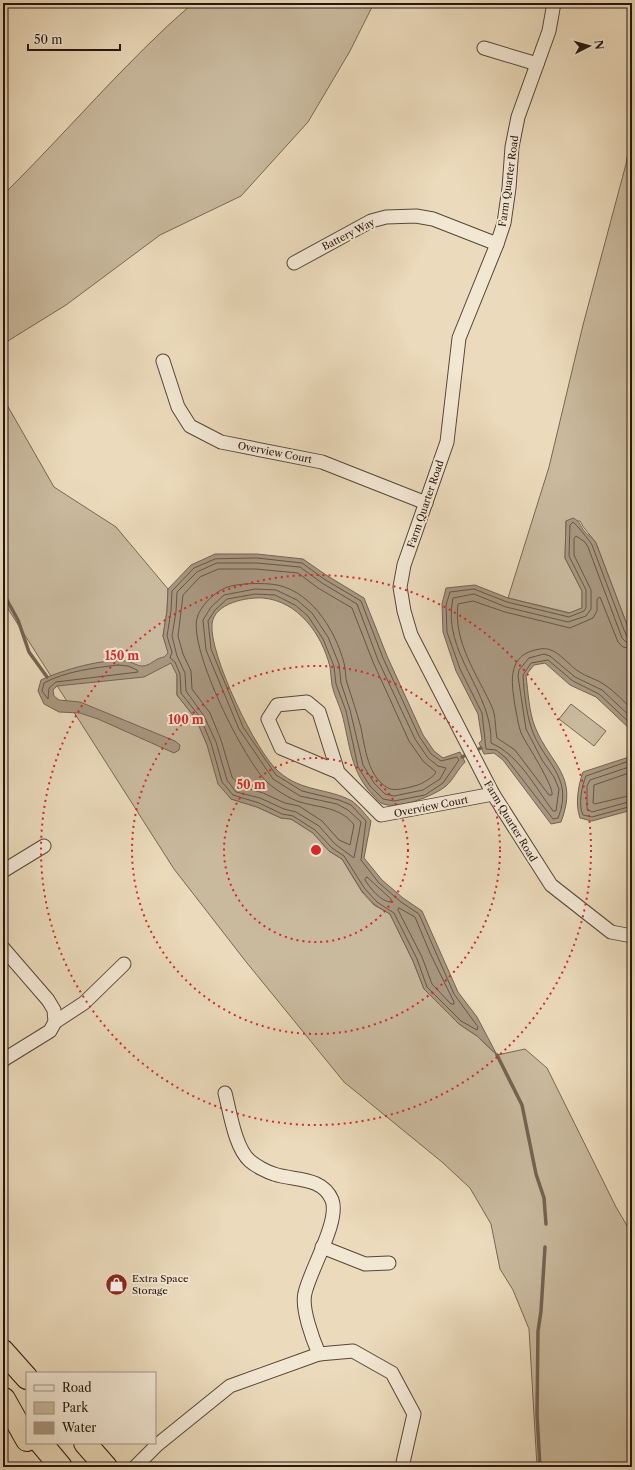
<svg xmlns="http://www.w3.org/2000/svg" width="635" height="1470" font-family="'Libre Caslon Text',serif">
  <rect width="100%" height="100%" fill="#ebdabb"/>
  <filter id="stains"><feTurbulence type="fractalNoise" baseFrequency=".005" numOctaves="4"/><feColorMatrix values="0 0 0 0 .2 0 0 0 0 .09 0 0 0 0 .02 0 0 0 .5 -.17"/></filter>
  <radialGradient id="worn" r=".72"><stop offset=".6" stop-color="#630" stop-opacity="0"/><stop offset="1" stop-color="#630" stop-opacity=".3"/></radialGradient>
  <g fill="#c9b99d" stroke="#776854">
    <path d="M193 3H374L350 51 308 122 241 196 160 235 66 305 3 344V195C67 132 125 62 193 3Z"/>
    <path d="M632 129V638L596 543C591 535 584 530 580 521H566L565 558 582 591V608L570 613 508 598 549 467 583 325 626 164Z"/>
    <path d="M3 398 54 487 116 527 168 589 167 611 163 636 177 675V695L196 719 231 799 257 807 281 818 291 819 313 833 329 851 342 859 362 892 374 905 390 914 413 961 424 989 459 1024 477 1036 497 1055 525 1049 547 1068 616 1207 632 1234V1467H537L529 1329 513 1290 500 1269 491 1224 470 1188 442 1162 344 1082 247 963 174 869 3 601Z"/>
    <path d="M571 704 606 731 594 746 559 719Z"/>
  </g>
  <g fill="#a89780" stroke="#746352">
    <path d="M573 518C580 521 580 526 585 532 589 536 592 537 596 543L632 638V731L596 697 570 685 545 663 534 665 526 675C528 692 529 712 535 727 551 766 579 775 561 822L551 824 503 760 494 753 484 754 479 743 482 740 478 714 456 671 443 632 442 604 446 588 475 585 508 598 569 613 582 608V591L565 558 566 521Z"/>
    <path d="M215 554H257L303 559 326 575 364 598 387 656 423 735 434 751 443 758 460 752 465 762C458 769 453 780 446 786 434 796 396 811 381 803 379 802 376 798 374 796 350 772 350 744 342 714 339 704 334 695 332 685 331 679 331 673 330 667 322 634 298 601 263 598 247 597 214 603 212 624 209 654 256 753 279 772 302 792 328 788 352 801 359 806 365 814 371 821L364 858 382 880 403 898 422 911 458 992 477 1017 497 1055 477 1036 459 1024 424 989 413 961 390 914 375 905 362 891 342 859 329 851 313 833 291 819 281 818 257 807 231 799 218 784 207 745 196 719 177 695V675L171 663 144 677 57 686 53 690 54 696 59 700 80 702 175 741 180 745 179 750 174 753 98 719 80 713 59 712 44 704 38 691 41 680C62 670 104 658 127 661 132 662 137 666 142 666 151 666 155 658 164 657L168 653 163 636 167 611 168 589 191 565Z"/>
    <path d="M632 756V810L592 821 580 818C575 804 578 786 583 772Z"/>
  </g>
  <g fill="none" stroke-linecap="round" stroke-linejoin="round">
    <g stroke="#665646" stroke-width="1">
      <path d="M257 558 302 563 324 579 361 601 383 658 419 736 431 754 441 761 457 757 459 760 443 783 425 795 394 801 383 799 370 786 358 767 346 711 336 684 334 666 323 639 308 616 295 605 275 595 255 594 227 599 215 610 208 621 211 649 243 727 276 775 302 791 339 800 351 805 366 821 361 860 379 883 401 902 419 914 454 994 478 1027 477 1030 461 1021 427 987 417 959 394 913 377 902 365 889 344 856 332 848 315 830 293 816 282 814 259 803 233 795 222 782 211 743 200 717 181 693 180 674 175 662 170 658 172 652 167 636 171 611 172 591 194 568 215 559Z"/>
      <path d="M217 563H257L300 567 322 583 357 604 378 660 415 739 428 758 438 766 446 768 440 779 423 790 394 796 385 794 374 783 363 765 350 710 341 683 339 664 328 637 312 613 297 600 276 590 255 589 224 595 211 607 203 620 206 650 239 729 273 779 300 796 337 804 348 810 361 822 354 858 335 844 319 826 296 812 284 809 260 798 236 792 227 780 216 742 204 716 186 691 185 673 177 656 172 636 176 612 177 592 197 572Z"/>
      <path d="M219 569H256L298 573 318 588 352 608 373 662 409 741 423 761 436 772C434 777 423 783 418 785 410 787 395 792 388 788 368 777 365 748 361 728 357 713 352 698 347 683 345 677 346 670 344 663 335 629 309 587 270 584 257 583 232 583 221 590 211 596 200 607 197 618 189 650 244 761 268 783 276 790 290 799 300 802 320 808 341 807 354 825L350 845 339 840 322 821 299 806 285 803 263 793 240 786 232 777 221 740 210 713 192 689 191 671 183 654 178 636 183 595 200 577Z"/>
      <path d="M632 638 627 637 624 630 592 545C591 542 575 523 573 522L570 525 569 556 586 590V608L584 611 569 617 507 602 474 589 450 592 446 605 447 632 460 669 482 713 486 749 496 750 506 758 553 819 558 818C575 776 542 762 531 727 526 711 524 692 523 675L531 663 548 660 573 681 599 694 632 725"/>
      <path d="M632 643 626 642 622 638 588 547 585 542 576 536 574 538V555L591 590V609L586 616 568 622 506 607 474 594 453 598C441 653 493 691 491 743 519 755 535 787 553 811H556L559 789 554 777 542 760 526 729 518 676 519 670 529 658 544 654 550 656 575 677 602 690 632 718"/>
      <path d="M632 649 623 647 618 642 600 597 597 599V611L593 618 570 628 505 612 473 601 458 604C453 642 477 674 492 707 496 716 495 728 497 738L515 750 549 795H552C554 786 527 745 521 733 518 725 517 715 515 706 511 680 507 654 540 649 556 646 566 663 578 671 586 677 597 679 605 685 615 692 624 701 632 710"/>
      <path d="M118 665 128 666 137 670 138 672 56 682 49 688 48 699 42 691 44 683C66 671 94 668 118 665Z"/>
      <path d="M632 760 586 776C582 785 578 805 583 815L592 817 632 806"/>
      <path d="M632 766 590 780 587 786V809L592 812 632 801"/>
      <path d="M632 772 594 785 593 803 595 804 632 795"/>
      <path d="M367 877 391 899V902C381 902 370 888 365 880Z"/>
      <path d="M399 908 415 917 430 953 454 1002V1004H451L432 984 422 957 398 910Z"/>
    </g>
    <g stroke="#746352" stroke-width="3.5">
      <path d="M3 593 18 620 29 652 47 677"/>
      <path d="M462 757 481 748"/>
      <path d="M497 1055 522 1105 536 1174 544 1198 546 1224"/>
      <path d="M540 1467 537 1415 538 1331 541 1311 545 1247"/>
    </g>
    <defs>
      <g id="street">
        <path d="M554 3 549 31 518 117 512 147 509 188 504 223 497 244 459 338 447 442 404 565 400 587 404 611 411 635 493 794 551 885 611 932 632 936"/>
        <path d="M484 48 537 64"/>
        <path d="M294 263 371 221 386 217 416 216 433 219 497 244"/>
        <path d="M163 361 178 407 190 426 221 442 322 462 426 503"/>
        <path d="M338 772 319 712 307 702 277 705 268 719 281 748 338 772 381 815 493 794"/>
        <path d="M3 871 44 846"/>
        <path d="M3 948 48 1000 54 1010 55 1022 50 1031 3 1060"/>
        <path d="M55 1022 84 1003 124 964"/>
        <path d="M225 1093C230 1112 235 1148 250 1161 256 1166 267 1172 274 1174 294 1181 322 1176 332 1200 340 1221 310 1270 305 1293 301 1308 313 1340 319 1354"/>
        <path d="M322 1247 365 1264 389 1263"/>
        <path d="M135 1467 157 1445 230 1386 319 1354 353 1351 392 1373 414 1414 402 1467"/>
      </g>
      <g id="highway">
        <path d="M3 1351 27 1378"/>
        <path d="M4 1399 27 1440"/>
        <path d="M41 1443 61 1467"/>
        <path d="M85 1443 106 1467"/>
      </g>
    </defs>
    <use href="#street" stroke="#564738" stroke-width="15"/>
    <use href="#highway" stroke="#25160c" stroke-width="24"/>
    <use href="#street" stroke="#f2e7d3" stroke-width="13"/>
    <use href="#highway" stroke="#ebdabb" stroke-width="22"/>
  </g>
  <g fill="none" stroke="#d62828" stroke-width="2" stroke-dasharray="2 4">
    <circle cx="316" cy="850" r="92"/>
    <circle cx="316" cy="850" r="184"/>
    <circle cx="316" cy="850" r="275"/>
  </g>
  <defs>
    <symbol id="shop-disc" viewBox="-11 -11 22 22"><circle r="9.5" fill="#8f2418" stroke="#f2e7d3"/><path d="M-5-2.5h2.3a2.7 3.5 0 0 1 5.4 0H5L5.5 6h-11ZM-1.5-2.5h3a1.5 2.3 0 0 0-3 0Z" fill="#fff"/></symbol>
  </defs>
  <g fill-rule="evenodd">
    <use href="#shop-disc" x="104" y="1272" width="25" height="25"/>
  </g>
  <g text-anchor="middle" stroke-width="4" stroke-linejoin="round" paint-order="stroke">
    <g font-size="10" fill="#25160c" stroke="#f2e7d3">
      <text transform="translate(508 181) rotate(-82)" y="4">Farm Quarter Road</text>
      <text transform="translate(348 234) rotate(-27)" y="4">Battery Way</text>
      <text transform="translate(275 452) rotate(11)" y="4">Overview Court</text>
      <text transform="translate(425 504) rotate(-71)" y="4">Farm Quarter Road</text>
      <text transform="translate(431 806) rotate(-11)" y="4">Overview Court</text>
      <text transform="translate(511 821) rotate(59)" y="4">Farm Quarter Road</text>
    </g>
    <g font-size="10" fill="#25160c" stroke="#f2e7d3" text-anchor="start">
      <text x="132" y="1282">Extra Space<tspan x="132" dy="12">Storage</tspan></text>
    </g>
  </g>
  <circle cx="316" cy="850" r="6" fill="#d62828" stroke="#f2e7d3" stroke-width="2"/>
  <g font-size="12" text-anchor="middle" font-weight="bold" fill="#d62828" stroke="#f2e7d3" stroke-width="4" stroke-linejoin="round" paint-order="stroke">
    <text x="122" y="660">150 m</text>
    <text x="186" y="724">100 m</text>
    <text x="251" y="789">50 m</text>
  </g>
  <rect width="635" height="1470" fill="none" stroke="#ebdabb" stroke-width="16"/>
  <rect x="4" y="4" width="627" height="1462" fill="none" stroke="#25160c" stroke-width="2"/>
  <rect x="8" y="8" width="619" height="1454" fill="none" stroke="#25160c"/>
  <rect x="26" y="1372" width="130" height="72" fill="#f2e7d3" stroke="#a09383"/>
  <rect x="34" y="1385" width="20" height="6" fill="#f2e7d3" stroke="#a09383"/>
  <text x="62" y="1392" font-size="12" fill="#25160c">Road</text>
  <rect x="34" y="1402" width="20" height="12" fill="#c9b99d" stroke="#a09383"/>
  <text x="62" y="1412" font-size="12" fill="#25160c">Park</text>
  <rect x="34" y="1422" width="20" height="12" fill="#a89780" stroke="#a09383"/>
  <text x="62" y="1432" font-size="12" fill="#25160c">Water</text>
  <g transform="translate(589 46) rotate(84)" stroke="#f2e7d3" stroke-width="3" paint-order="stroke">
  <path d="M0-3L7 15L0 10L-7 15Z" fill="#25160c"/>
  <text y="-6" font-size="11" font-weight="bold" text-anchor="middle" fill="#25160c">N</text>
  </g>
  <path d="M28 44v6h92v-6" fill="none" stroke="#25160c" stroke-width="2"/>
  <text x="34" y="44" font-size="12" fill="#25160c" stroke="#f2e7d3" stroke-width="3" paint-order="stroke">50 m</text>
  <rect width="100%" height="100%" filter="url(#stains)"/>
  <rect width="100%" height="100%" fill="url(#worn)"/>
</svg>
